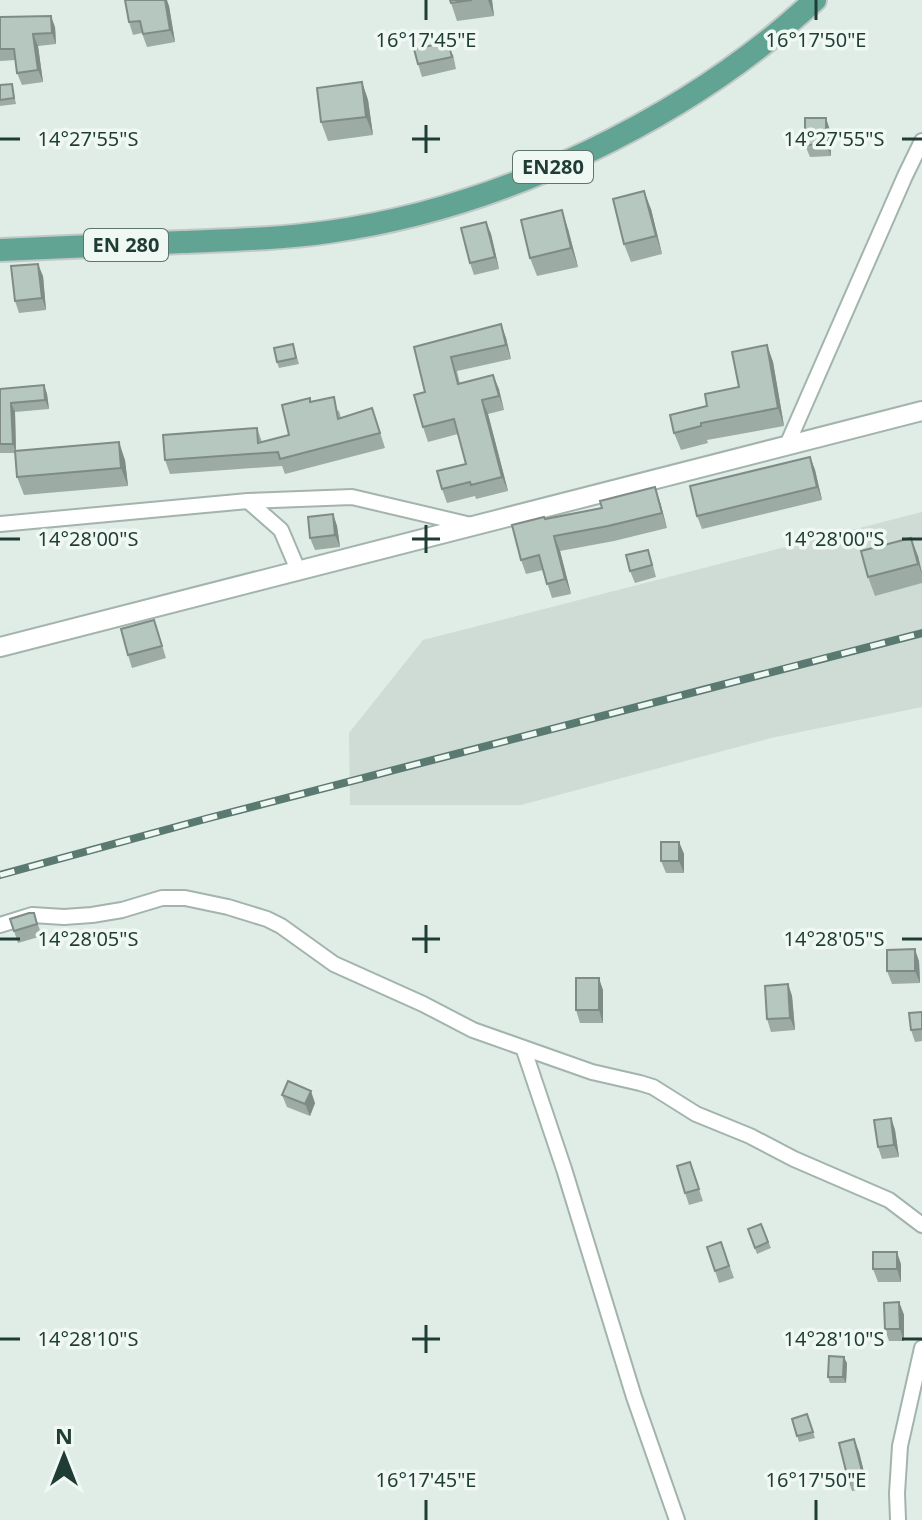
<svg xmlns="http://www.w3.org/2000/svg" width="922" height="1520" font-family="'Noto Sans',sans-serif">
  <rect width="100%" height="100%" fill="#e0ece6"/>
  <path fill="#cedcd5" d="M922 512V707L771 738 521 805H350L349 733 423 640Z"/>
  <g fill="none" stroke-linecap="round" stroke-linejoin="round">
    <defs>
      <g id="minor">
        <path d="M787 445 905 176 922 141"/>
        <path d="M248 501 281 530 298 570"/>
        <path d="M0 524 248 501 352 497 471 525"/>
        <path d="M0 925 32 915 64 917 92 915 122 910 162 898H185L228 907 267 919 281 926 334 964 423 1004 473 1030 592 1072 640 1083 653 1087 696 1114 750 1136 794 1159 889 1200 922 1225"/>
        <path d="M524 1050 564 1169 634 1397 677 1520"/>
        <path d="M898 1520 897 1493 900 1446 922 1348"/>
      </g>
      <path id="tertiary" d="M0 647 922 411"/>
      <path id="primary" d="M0 250C61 247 122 245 182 242 231 240 280 239 328 232 501 208 687 119 815 0"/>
    </defs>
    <use href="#minor" stroke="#a2b4ad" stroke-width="18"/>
    <use href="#tertiary" stroke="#a2b4ad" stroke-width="22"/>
    <use href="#primary" stroke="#c0c9c6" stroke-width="26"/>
    <use href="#minor" stroke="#fff" stroke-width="14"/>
    <use href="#tertiary" stroke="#fff" stroke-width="18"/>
    <use href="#primary" stroke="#61a493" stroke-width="22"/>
    <defs>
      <path id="rail" d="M0 875 209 818 922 633"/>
    </defs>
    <use href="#rail" stroke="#5a7970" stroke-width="8"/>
    <use href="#rail" stroke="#f0f8f4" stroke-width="5" stroke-dasharray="15" stroke-linecap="butt"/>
  </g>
  <g fill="#9caba4">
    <path d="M450 0H492L494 16 457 21Z"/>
    <path d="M169 6 175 42 147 47 142 33 133 35 129 22Z"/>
    <path d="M0 17 55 27 56 44 38 46 43 82 22 85 17 73 16 60 0 61Z"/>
    <path d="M453 54 456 69 422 77 418 64Z"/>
    <path d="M362 82 368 100 373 135 328 141 321 122Z"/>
    <path d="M12 84 16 104 0 106V85Z"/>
    <path d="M830 130 831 156 810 157 805 145Z"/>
    <path d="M651 209 662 254 631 262 624 244Z"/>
    <path d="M486 222 491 234 499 269 474 275 470 263Z"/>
    <path d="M568 229 578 267 537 276 530 258Z"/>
    <path d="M43 276 46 310 19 313 15 301Z"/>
    <path d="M501 324 506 338 511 359 457 371 460 384 493 375 504 410 488 414 508 491 476 499 475 496 447 503 442 489 466 464 458 434 428 442 423 427 425 392 414 347Z"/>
    <path d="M293 344 299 364 279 368 277 362Z"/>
    <path d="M767 345 773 362 784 426 707 440 708 443 681 450 674 433 739 387Z"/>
    <path d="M0 385V389L44 385 47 394 49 409 15 412 16 451 125 460 128 486 24 495 17 477 15 453H0Z"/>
    <path d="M311 402 339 411 341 418 377 423 385 448 285 474 282 466 170 474 165 460 257 428 262 442 289 435Z"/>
    <path d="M810 457 815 470 822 500 702 529 697 516Z"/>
    <path d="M660 502 667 528 614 541 560 551 571 594 552 598 543 570 526 574 521 560 545 519Z"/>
    <path d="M333 514 337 526 340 547 315 550 310 538Z"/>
    <path d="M918 556 922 572V583L875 596 868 577Z"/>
    <path d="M652 562 656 577 635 583 630 571Z"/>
    <path d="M154 620 166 658 132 668 128 655Z"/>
    <path d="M679 842 684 854V873H666L661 861Z"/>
    <path d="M34 913 42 936 18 943 10 919Z"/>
    <path d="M919 961 920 983 892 984 887 971Z"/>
    <path d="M788 984 792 996 795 1030 771 1032 767 1019Z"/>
    <path d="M603 990V1023H580L576 1010Z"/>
    <path d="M922 1012V1041L915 1042 911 1030Z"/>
    <path d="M282 1095 315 1103 310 1116 287 1107Z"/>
    <path d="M891 1118 895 1130 899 1157 882 1159 878 1147Z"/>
    <path d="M690 1162 703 1201 689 1205 685 1193Z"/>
    <path d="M761 1224 771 1248 757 1254 748 1229Z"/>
    <path d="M721 1242 734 1278 719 1283 707 1247Z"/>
    <path d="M901 1264V1282H878L873 1269Z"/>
    <path d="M899 1302 904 1315V1341H889L885 1329Z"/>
    <path d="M847 1363 846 1383H830L828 1377Z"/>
    <path d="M807 1414 815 1438 799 1442 792 1419Z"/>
    <path d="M854 1439 859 1452 868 1488 852 1491 848 1479Z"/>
  </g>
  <g fill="#7f8b86">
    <path d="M165 0H167L169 6 175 42 170 30Z"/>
    <path d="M488 0H492L494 16Z"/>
    <path d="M51 16 55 27 56 44 52 33Z"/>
    <path d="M33 34 38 46 43 82 38 70Z"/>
    <path d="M362 82 368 100 373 135 366 117Z"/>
    <path d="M826 118 830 130 831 156 826 144Z"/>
    <path d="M644 191 651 209 662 254 656 236Z"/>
    <path d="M562 210 568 229 578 267 571 248Z"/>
    <path d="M486 222 491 234 499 269 495 257Z"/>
    <path d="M38 264 43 276 46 310 42 298Z"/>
    <path d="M501 324 506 338 511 359 506 345Z"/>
    <path d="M767 345 773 362 784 426 778 408Z"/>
    <path d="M493 375 499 389 504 410 499 396Z"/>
    <path d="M44 385 47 394 49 409 45 400Z"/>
    <path d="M482 400 488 414 508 491 502 477Z"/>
    <path d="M11 403 15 412 16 453 13 444Z"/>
    <path d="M119 442 125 460 128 486 121 468Z"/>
    <path d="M810 457 815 470 822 500 817 487Z"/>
    <path d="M655 487 660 502 667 528 662 513Z"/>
    <path d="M333 514 337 526 340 547 335 535Z"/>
    <path d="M554 536 560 551 571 594 565 579Z"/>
    <path d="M911 538 918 556 922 574 918 564Z"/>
    <path d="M679 842 684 854V873L679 861Z"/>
    <path d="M915 949 919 961 920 983 915 971Z"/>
    <path d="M599 978 603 990V1023L599 1010Z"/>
    <path d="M788 984 792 996 795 1030 790 1018Z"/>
    <path d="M311 1091 315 1103 310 1116 305 1104Z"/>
    <path d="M891 1118 895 1130 899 1157 894 1145Z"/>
    <path d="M897 1252 901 1264V1282L897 1269Z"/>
    <path d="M899 1302 904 1315V1341L900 1329Z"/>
    <path d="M844 1357 847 1363 846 1383 843 1377Z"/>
    <path d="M854 1439 859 1452 868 1488 863 1475Z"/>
  </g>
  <g fill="#b5c7bf" stroke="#7f8b86" stroke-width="2">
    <path d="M125 0H165L170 30 143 34 140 21 129 22Z"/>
    <path d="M450 0H472L451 3Z"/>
    <path d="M51 16 52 33 33 34 38 70 17 73 14 49H0V17Z"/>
    <path d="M448 42 452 57 418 64 414 49Z"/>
    <path d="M362 82 366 117 321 122 317 88Z"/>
    <path d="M12 84 14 98 0 100V85Z"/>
    <path d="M805 118H826V144L805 145Z"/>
    <path d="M644 191 656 236 624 244 613 199Z"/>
    <path d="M562 210 571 248 530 258 521 220Z"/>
    <path d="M486 222 495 257 470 263 461 228Z"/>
    <path d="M38 264 42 298 15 301 11 266Z"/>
    <path d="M501 324 506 345 451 357 458 384 493 375 499 396 482 400 502 477 471 485 470 482 442 489 437 471 466 464 454 419 423 427 414 395 425 392 414 347Z"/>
    <path d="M293 344 296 358 277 362 274 348Z"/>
    <path d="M767 345 778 408 701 423V426L674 433 670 415 707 406 705 394 739 387 732 352Z"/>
    <path d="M44 385 45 400 11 403 13 444H0V389Z"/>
    <path d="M334 397 338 419 372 408 380 433 280 459 278 452 165 460 163 435 257 428 258 443 289 435 282 405 310 398V402Z"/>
    <path d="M119 442 121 468 17 477 15 451Z"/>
    <path d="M810 457 817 487 697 516 690 486Z"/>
    <path d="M655 487 662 513 608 526 554 536 565 579 547 584 539 555 521 560 512 525 544 517 545 519 602 508 600 501Z"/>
    <path d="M333 514 335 535 310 538 308 517Z"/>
    <path d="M911 538 918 564 868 577 861 551Z"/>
    <path d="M648 550 652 565 630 571 626 555Z"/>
    <path d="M154 620 162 646 128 655 121 629Z"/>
    <rect x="661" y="842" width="18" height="19"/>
    <path d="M29 913H34L37 924 14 931 10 919Z"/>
    <path d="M915 949V971H887V950Z"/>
    <rect x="576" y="978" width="23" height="32"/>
    <path d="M788 984 790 1018 767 1019 765 986Z"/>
    <path d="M922 1012V1029L911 1030 909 1013Z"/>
    <path d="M288 1081 311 1091 305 1104 282 1095Z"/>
    <path d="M891 1118 894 1145 878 1147 874 1120Z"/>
    <path d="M690 1162 699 1189 685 1193 677 1166Z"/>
    <path d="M761 1224 768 1242 755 1248 748 1229Z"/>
    <path d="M721 1242 729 1266 715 1271 707 1247Z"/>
    <rect x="873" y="1252" width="24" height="17"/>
    <path d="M899 1302 900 1329H885L884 1303Z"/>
    <path d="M829 1356 844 1357 843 1377H828Z"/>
    <path d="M807 1414 813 1432 797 1436 792 1419Z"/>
    <path d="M854 1439 863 1475 848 1479 839 1443Z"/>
  </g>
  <path fill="none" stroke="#1f3d35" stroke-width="3" d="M426 0V20M816 0V20M426 125V153M0 139H20M412 139H440M902 139H922M426 525V553M0 539H20M412 539H440M902 539H922M426 925V953M0 939H20M412 939H440M902 939H922M426 1325V1353M0 1339H20M412 1339H440M902 1339H922M426 1500V1520M816 1500V1520"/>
  <g text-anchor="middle" stroke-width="7" stroke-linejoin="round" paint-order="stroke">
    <g fill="#f0f8f4" stroke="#5e756e" stroke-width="2">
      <rect x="513" y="151" width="80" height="32" rx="6"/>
      <rect x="84" y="229" width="84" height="32" rx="6"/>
    </g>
    <g font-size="20" font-weight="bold" fill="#1f3d35">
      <text x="553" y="174">EN280</text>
      <text x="126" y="252">EN 280</text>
    </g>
  </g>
  <g font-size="20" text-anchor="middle" fill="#1f3d35" stroke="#f0f8f4" stroke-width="7" stroke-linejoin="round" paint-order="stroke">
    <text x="426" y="47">16°17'45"E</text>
    <text x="816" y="47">16°17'50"E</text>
    <text x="88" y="146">14°27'55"S</text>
    <text x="834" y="146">14°27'55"S</text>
    <text x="88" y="546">14°28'00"S</text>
    <text x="834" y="546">14°28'00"S</text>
    <text x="88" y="946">14°28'05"S</text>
    <text x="834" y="946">14°28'05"S</text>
    <text x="88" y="1346">14°28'10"S</text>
    <text x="834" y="1346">14°28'10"S</text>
    <text x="426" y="1487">16°17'45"E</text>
    <text x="816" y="1487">16°17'50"E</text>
  </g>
  <g transform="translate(64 1456)" stroke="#f0f8f4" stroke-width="6" paint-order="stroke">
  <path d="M0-6L14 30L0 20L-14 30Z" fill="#1f3d35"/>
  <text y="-12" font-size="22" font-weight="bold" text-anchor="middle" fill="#1f3d35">N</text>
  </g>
</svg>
